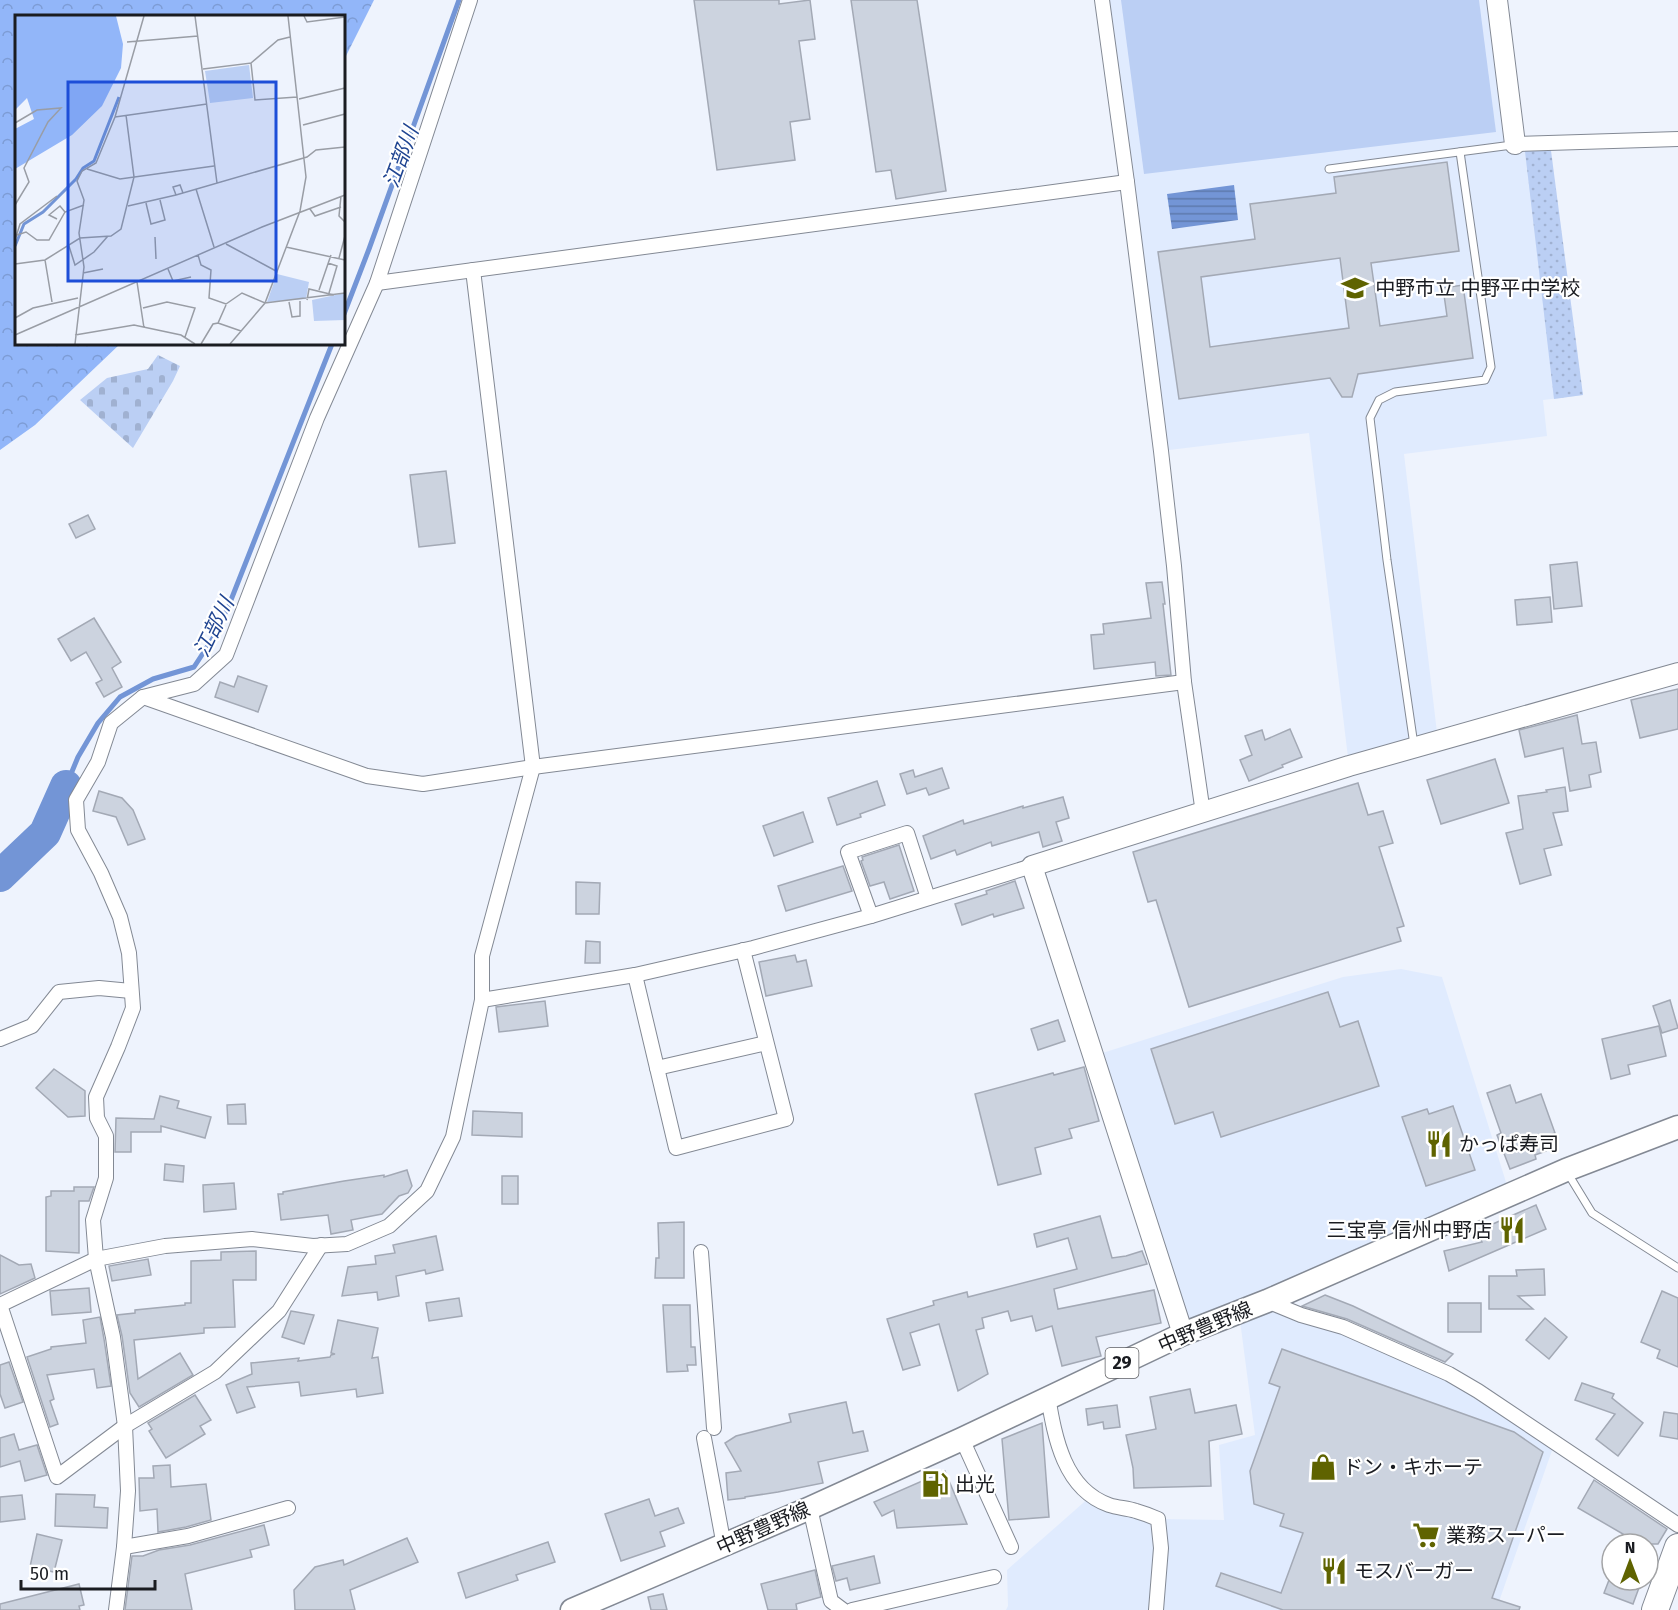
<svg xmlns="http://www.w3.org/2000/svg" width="1678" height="1610" font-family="'Fira Sans','Noto Sans JP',sans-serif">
  <defs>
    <pattern id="grass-dots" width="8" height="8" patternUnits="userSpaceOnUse" patternTransform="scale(1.5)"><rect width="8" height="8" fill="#bbcff4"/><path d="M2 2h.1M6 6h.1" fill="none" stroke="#a0b1d1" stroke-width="1.8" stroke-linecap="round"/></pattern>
    <pattern id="forest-crowns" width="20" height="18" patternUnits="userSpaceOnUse" patternTransform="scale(1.5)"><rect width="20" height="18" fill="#92b6f9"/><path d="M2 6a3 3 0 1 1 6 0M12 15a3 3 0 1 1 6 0" fill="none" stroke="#7d9cd5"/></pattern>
    <pattern id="cemetery-stones" width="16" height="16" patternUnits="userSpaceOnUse" patternTransform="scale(1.5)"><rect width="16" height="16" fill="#bbcff4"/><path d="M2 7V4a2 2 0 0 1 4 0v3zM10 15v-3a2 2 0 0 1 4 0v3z" fill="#a0b1d1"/></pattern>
    <pattern id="water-rules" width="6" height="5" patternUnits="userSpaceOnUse" patternTransform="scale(1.5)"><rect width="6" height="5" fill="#7395d6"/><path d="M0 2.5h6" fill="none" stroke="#5e79ad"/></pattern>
  </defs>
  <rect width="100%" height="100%" fill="#eef3fd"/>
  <g fill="#e0ebfe">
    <path d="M1102 0H1497L1524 143 1583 395 1543 400 1547 436 1404 454 1438 741 1349 766 1309 433 1161 451Z"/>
    <path d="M1401 969 1442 977 1510 1195 1268 1301 1449 1374 1555 1442 1496 1610H1006L1008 1606 1007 1570 1091 1496 1158 1519 1224 1520 1219 1445 1255 1435 1239 1313 1183 1334 1093 1056 1343 977Z"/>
  </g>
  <path fill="url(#grass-dots)" d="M1524 143H1550L1583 395 1554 399Z"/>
  <path fill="url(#forest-crowns)" d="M0 0H374L344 60V16H16V344H120L35 425 0 450Z"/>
  <path fill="url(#cemetery-stones)" d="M158 355 180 366 173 381 133 448 80 400 107 378 148 369Z"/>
  <path fill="#bbcff4" d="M1121 0H1479L1496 132 1144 174Z"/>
  <path fill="url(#water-rules)" d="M1234 185 1238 220 1172 229 1167 194Z"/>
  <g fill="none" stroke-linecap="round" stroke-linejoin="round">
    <g stroke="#7395d6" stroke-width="5">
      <path d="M344 314 369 249 459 0"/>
      <path d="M66 786 78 757 98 723 120 697 153 679 194 667 213 638 229 605 332 344"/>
    </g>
    <path stroke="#7395d6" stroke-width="32" d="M0 876 45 833 66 786"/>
  </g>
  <g fill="#ccd3df" stroke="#a3a9b5" stroke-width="1.5" fill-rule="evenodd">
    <path d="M694 0H779V4L810 0 815 39 799 41 810 119 790 122 795 160 717 170Z"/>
    <path d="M851 0H917L946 191 896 199 891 170 876 172Z"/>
    <path d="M1447 162 1459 251 1371 263 1380 326 1447 316 1443 288 1463 285 1473 358 1358 374 1352 397H1342L1330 378 1179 399 1158 252 1255 239 1250 204 1336 193 1334 177ZM1340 258 1349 328 1210 347 1201 277Z"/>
    <path d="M446 471 455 543 419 547 410 475Z"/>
    <path d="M88 515 95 529 76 538 69 524Z"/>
    <path d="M1577 562 1582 606 1554 609 1550 565Z"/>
    <path d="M1162 582 1165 604H1163L1171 675 1156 676 1155 662 1094 669 1091 635 1104 634 1103 624 1151 618 1146 583Z"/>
    <path d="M1550 597 1552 622 1517 625 1515 600Z"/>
    <path d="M94 618 121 662 112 668 122 687 104 697 96 683 102 680 86 652 71 661 58 639Z"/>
    <path d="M238 676 267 686 258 712 215 697 220 682 234 687Z"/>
    <path d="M1678 689V729L1640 738 1631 700Z"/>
    <path d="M1577 715 1582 744 1596 742 1601 772 1589 775 1591 787 1570 791 1563 748 1525 757 1519 730Z"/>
    <path d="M1290 729 1302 757 1282 765 1283 767 1249 781 1240 760 1252 755 1245 736 1262 730 1265 740Z"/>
    <path d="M1495 759 1509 803 1441 824 1427 780Z"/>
    <path d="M942 768 949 788 929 795 926 788 907 794 900 774 913 770 915 777Z"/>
    <path d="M877 781 885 805 860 814 861 817 837 825 828 798Z"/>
    <path d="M1358 783 1368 815 1383 811 1393 843 1379 847 1404 926 1397 928 1401 941 1189 1007 1156 900 1148 902 1133 852Z"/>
    <path d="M1565 787 1568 811 1553 813 1562 845 1544 849 1551 875 1520 884 1506 833 1523 829 1518 796 1547 792 1546 790Z"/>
    <path d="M99 791 122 798 133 810 145 839 128 845 116 817 93 811Z"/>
    <path d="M1063 797 1069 818 1056 822 1062 841 1043 847 1039 832 992 846 991 842 957 855 955 850 931 859 923 836 963 820 964 824 1023 806V808Z"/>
    <path d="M803 812 813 842 774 856 763 826Z"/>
    <path d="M899 845 914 891 890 899 884 882 870 886 861 861 863 860 862 857Z"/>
    <path d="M843 866 852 891 786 911 778 886Z"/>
    <path d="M1015 881 1024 908 994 917 993 914 962 925 955 904 987 894 986 891Z"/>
    <path d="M576 882 600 883 599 914H576Z"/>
    <path d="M586 941 600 942V963H585Z"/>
    <path d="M795 955 797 962 806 960 812 986 766 996 759 962Z"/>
    <path d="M1328 992 1340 1027 1358 1021 1379 1086 1221 1137 1213 1112 1175 1124 1151 1049Z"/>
    <path d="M1670 1000 1678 1028 1662 1033 1653 1006Z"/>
    <path d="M545 1001 548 1026 499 1032 496 1007Z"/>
    <path d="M1058 1020 1065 1041 1038 1050 1031 1029Z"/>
    <path d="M1659 1026 1666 1056 1628 1065 1630 1074 1611 1079 1602 1039Z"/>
    <path d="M1084 1067 1099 1121 1069 1129 1072 1138 1035 1148 1041 1174 998 1185 975 1094 1053 1073 1054 1075Z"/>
    <path d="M54 1069 85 1091V1116L68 1117 36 1088Z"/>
    <path d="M1510 1085 1516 1103 1541 1094 1555 1133 1542 1137 1546 1151 1535 1155 1536 1159 1510 1169 1497 1135 1501 1133 1487 1093Z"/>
    <path d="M160 1096 179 1101 177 1108 211 1117 205 1138 161 1126V1132H131V1152H115L116 1118 154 1119Z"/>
    <path d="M245 1104 246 1124H228L227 1105Z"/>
    <path d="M1453 1106 1475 1170 1426 1186 1402 1117 1427 1109 1429 1114Z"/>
    <path d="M473 1111 522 1113V1137L472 1135Z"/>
    <path d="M165 1164 184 1166 183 1182 164 1180Z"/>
    <path d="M407 1170 412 1186 408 1193 399 1196 382 1214 351 1220 353 1230 331 1234 328 1215 281 1220 278 1194H283V1192L344 1181 384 1175V1177Z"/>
    <rect x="502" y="1176" width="16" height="28"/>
    <path d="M234 1183 236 1209 204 1212 203 1185Z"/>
    <path d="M74 1187H94L89 1201H79V1253L46 1251V1197L51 1196V1191H74Z"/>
    <path d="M1536 1205 1546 1229 1449 1271 1444 1251 1482 1242 1477 1231Z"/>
    <path d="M1100 1216 1112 1258 1126 1256 1142 1251 1147 1264 1054 1289 1058 1309 1154 1290 1161 1323 1096 1337 1101 1356 1062 1366 1052 1326 1036 1331 1032 1316 1011 1321 1008 1311 982 1318 984 1328 976 1330 988 1374 958 1391 939 1324 910 1333 920 1365 903 1370 887 1319 934 1305 933 1301 967 1292 968 1297 1077 1269 1068 1238 1037 1247 1034 1234Z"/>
    <path d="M684 1222V1278H655L656 1258H659L658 1223Z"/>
    <path d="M436 1236 443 1270 426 1274 425 1270 396 1276 399 1296 378 1300 377 1292 342 1296 348 1267 376 1264 375 1256 395 1253 393 1245Z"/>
    <path d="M256 1251V1280H233L235 1327 204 1328V1333L134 1340 138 1379 180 1353 193 1375 139 1407 130 1393 122 1336 117 1315 135 1313V1310L185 1305V1303H191V1261L221 1260V1252Z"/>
    <path d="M0 1255 19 1265 31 1264 35 1278 0 1294Z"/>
    <path d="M148 1259 151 1275 112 1281 109 1266Z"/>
    <path d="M1544 1269 1545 1295 1518 1296 1533 1309H1489V1276H1517L1516 1270Z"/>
    <path d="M89 1288 91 1312 52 1315 50 1291Z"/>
    <path d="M1662 1291 1678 1298V1367L1657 1358 1660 1350 1641 1342Z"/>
    <path d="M1325 1295 1353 1306 1453 1354 1445 1362 1347 1319 1302 1306Z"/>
    <path d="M459 1298 462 1316 429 1321 426 1303Z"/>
    <rect x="1448" y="1303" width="33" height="29"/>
    <path d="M663 1305H690L691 1347H695L696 1365H687L688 1371 667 1372Z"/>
    <path d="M291 1311 314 1315 304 1344 282 1337Z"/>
    <path d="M100 1317 104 1339 111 1386 97 1388 94 1369 47 1375 54 1399 50 1401 58 1424 50 1427 27 1357 51 1349V1347L86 1343 83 1320Z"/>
    <path d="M1545 1318 1567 1337 1549 1359 1526 1340Z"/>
    <path d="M338 1320 378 1328 372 1358 378 1357 383 1393 357 1397 356 1389 301 1396 299 1382 247 1387 255 1407 237 1413 226 1385 252 1374 251 1363 299 1358 298 1361 330 1357 331 1355 335 1354 331 1353Z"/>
    <path d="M1282 1349 1514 1432 1543 1452 1492 1598 1520 1607 1519 1610H1283L1216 1586 1221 1573 1281 1593 1303 1533 1280 1526 1284 1514 1254 1504 1250 1471 1280 1387 1269 1383Z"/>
    <path d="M9 1362 23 1402 5 1408 0 1394V1365Z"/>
    <path d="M1582 1383 1614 1394 1612 1398 1643 1423 1618 1456 1596 1439 1615 1414 1575 1400Z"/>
    <path d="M1190 1389 1195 1413 1236 1405 1242 1434 1209 1441 1211 1486 1134 1488 1133 1468 1126 1435 1156 1429 1150 1397Z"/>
    <path d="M195 1395 211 1420 200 1426 205 1434 166 1458 149 1431 152 1429 148 1423Z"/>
    <path d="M846 1402 853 1433 863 1431 868 1451 818 1462 823 1483 778 1492 745 1497V1498L728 1500 726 1473 741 1471 725 1443 736 1436 791 1422 789 1414Z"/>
    <path d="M1117 1405 1120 1427 1104 1429 1103 1422 1088 1425 1086 1409Z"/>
    <path d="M1664 1412 1678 1414V1439L1660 1436Z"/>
    <path d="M1042 1423 1049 1517 1009 1520 1002 1439Z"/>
    <path d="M14 1434 19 1450 37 1445 47 1475 25 1481 20 1461 0 1467V1438Z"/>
    <path d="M170 1465 171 1487 206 1484 211 1520 186 1527 158 1532 157 1509 140 1511 139 1478H154L153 1466Z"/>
    <path d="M945 1471 967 1524 897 1528 894 1510 882 1516 874 1502Z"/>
    <path d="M1594 1480 1667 1529 1658 1544H1630L1620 1538 1623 1534 1578 1508Z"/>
    <path d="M56 1494 95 1495 94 1507 108 1508 107 1528 55 1526Z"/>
    <path d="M22 1495 25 1519 0 1522V1497Z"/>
    <path d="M649 1499 655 1516 678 1508 684 1523 660 1532 665 1546 621 1561 605 1514Z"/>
    <path d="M264 1525 269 1545 250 1550 252 1557 185 1574 192 1610H125L132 1556H143L159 1550 190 1545Z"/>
    <path d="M37 1534 62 1540 54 1572 30 1567Z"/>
    <path d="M407 1538 418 1562 350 1590 355 1610H295L294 1590 315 1567 343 1560 344 1565Z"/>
    <path d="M548 1542 555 1562 516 1575 518 1580 466 1598 458 1573Z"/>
    <path d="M874 1556 880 1583 850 1590 847 1578 836 1581 832 1566Z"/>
    <path d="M815 1570 821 1597 796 1604 797 1610H768L761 1584Z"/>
    <path d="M1609 1580H1637L1635 1584 1640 1585 1633 1604 1604 1593Z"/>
    <path d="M79 1584 84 1605 79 1606 80 1610H0V1604Z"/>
    <path d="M663 1594 667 1610H651L648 1597Z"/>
  </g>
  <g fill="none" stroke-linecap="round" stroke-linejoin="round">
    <defs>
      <g id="lane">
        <path d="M1329 169 1512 145"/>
        <path d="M1414 745 1387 560 1370 418 1379 400 1395 392 1485 380 1491 367 1460 152"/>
        <path d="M1567 1172 1592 1213 1678 1268"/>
      </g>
      <g id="street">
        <path d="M1102 0 1127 182 1161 451 1174 566 1184 682 1203 813"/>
        <path d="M1515 144 1678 139"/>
        <path d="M377 283 1127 182"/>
        <path d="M143 697 367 776 423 784 533 767 1184 682"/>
        <path d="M871 916 848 852 907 833 928 898"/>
        <path d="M635 975 676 1148 786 1119 743 950"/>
        <path d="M482 1000 635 975 753 948 871 916 1032 866"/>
        <path d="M0 1039 32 1026 59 992 99 988 131 991"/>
        <path d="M657 1068 766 1043"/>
        <path d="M701 1252 714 1428"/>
        <path d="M1267 1301 1301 1315 1343 1327 1449 1374 1478 1391 1678 1525"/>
        <path d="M0 1305 96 1259 165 1246 252 1239 313 1246 347 1244 389 1226 427 1191 453 1137 482 1000V956L533 767 473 270"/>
        <path d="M0 1305 57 1477 125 1426 215 1372 279 1311 321 1245"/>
        <path d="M1048 1397C1055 1438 1064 1489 1109 1505 1118 1508 1127 1508 1136 1511 1143 1513 1151 1516 1158 1519L1161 1548 1156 1610"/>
        <path d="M704 1438 724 1546"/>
        <path d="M962 1439 1011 1547"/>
        <path d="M810 1508 831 1601 843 1610"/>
        <path d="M124 1547 188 1536 288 1508"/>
        <path d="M116 1610 124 1547 128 1491 125 1426 113 1337 96 1259 93 1220 106 1178V1136L97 1118 96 1097 118 1047 133 1008 129 953 120 917 101 873 78 830 76 800 98 762 111 723 143 697 194 684 226 655 317 418 377 283 470 0"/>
        <path d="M852 1610 994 1577"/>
      </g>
      <g id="secondary">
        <path d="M1497 0 1515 144"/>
        <path d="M1183 1334 1032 866 1349 766 1678 673"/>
      </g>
      <path id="primary" d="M572 1610 810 1508 962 1439 1183 1334 1267 1301 1566 1170 1678 1127"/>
      <path id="highway" d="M1655 1610 1678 1547"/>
    </defs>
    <use href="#lane" stroke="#838994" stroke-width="9"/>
    <use href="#street" stroke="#838994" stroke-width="16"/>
    <use href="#secondary" stroke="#838994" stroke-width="22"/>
    <use href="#primary" stroke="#838994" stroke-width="25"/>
    <use href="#highway" stroke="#838994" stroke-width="28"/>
    <use href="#lane" stroke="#fff" stroke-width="7"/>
    <use href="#street" stroke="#fff" stroke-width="14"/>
    <use href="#secondary" stroke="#fff" stroke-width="20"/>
    <use href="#primary" stroke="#fff" stroke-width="22"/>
    <use href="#highway" stroke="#fff" stroke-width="26"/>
  </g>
  <defs>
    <symbol id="school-bare" viewBox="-9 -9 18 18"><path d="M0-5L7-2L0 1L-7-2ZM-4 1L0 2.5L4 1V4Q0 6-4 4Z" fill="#5f6300" stroke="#fff" stroke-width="2.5" paint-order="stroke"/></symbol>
    <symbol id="restaurant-bare" viewBox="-9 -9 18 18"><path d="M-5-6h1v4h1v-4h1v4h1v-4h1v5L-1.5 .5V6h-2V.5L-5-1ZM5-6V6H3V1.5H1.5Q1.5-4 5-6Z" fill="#5f6300" stroke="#fff" stroke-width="2.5" paint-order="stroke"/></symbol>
    <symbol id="shop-bare" viewBox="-9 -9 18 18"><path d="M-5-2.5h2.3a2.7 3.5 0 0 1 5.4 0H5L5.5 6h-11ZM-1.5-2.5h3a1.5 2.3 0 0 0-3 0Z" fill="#5f6300" stroke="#fff" stroke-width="2.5" paint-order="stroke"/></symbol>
    <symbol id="fuel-bare" viewBox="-9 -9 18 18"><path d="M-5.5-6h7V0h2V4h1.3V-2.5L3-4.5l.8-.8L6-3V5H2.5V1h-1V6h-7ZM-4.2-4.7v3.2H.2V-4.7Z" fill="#5f6300" stroke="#fff" stroke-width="2.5" paint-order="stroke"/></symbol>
    <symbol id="supermarket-bare" viewBox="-9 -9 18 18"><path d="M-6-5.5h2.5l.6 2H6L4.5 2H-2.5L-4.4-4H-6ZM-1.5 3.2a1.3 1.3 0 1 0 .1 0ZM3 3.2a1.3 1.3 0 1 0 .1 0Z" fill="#5f6300" stroke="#fff" stroke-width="2.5" paint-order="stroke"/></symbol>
  </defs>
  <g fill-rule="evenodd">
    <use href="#school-bare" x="1336" y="269" width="38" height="38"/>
    <use href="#restaurant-bare" x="1420" y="1125" width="38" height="38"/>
    <use href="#restaurant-bare" x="1493" y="1211" width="38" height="38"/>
    <use href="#shop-bare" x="1304" y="1448" width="38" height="38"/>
    <use href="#fuel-bare" x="916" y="1465" width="38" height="38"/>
    <use href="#supermarket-bare" x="1407" y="1516" width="38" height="38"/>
    <use href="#restaurant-bare" x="1315" y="1552" width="38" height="38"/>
  </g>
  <g text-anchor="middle" stroke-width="4.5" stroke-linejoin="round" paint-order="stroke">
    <rect fill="#fff" stroke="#5f6064" stroke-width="1.5" x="1105.5" y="1348" width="33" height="30" rx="4.5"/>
    <g font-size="18" font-weight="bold" fill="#1a1c21">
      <text x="1122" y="1369">29</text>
    </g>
    <g font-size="20" fill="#1a1c21" stroke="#fff" text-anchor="start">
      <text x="1375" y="295">中野市立 中野平中学校</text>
      <text x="1459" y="1151">かっぱ寿司</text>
      <text x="1492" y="1237" text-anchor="end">三宝亭 信州中野店</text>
      <text x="1343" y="1474">ドン・キホーテ</text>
      <text x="955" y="1491">出光</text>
      <text x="1446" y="1542">業務スーパー</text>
      <text x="1354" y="1578">モスバーガー</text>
    </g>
    <g font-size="20" fill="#1a1c21" stroke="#fff">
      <text transform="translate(1205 1327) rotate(-23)" y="7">中野豊野線</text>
      <text transform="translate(763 1528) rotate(-24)" y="7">中野豊野線</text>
    </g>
    <g font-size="21" font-style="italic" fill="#1f4491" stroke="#fff">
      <text transform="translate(401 157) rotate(-70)" y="7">江部川</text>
      <text transform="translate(214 627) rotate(-64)" y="7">江部川</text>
    </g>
  </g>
  <g transform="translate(15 15)">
    <rect width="330" height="330" fill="#eef3fd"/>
    <path d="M0 1H101L108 29 106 53 87 91 57 120 0 154V114L19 104 12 83 0 95Z" fill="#92b6f9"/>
    <path d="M234 50 238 83 195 88 190 56ZM262 259 294 267 291 284 252 287ZM330 278V305L299 306 297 285Z" fill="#bbcff4"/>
    <path fill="none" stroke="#7395d6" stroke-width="3" d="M61 164 68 153 79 146 104 82M0 231 9 209 28 197 61 164"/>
    <path fill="none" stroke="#999da5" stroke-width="1.5" d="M180 1 202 168M289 1 292 7 330 2M112 27 183 21M236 48 263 25 275 22M188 54 236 48 240 85 282 82M284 84 330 73M100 102 192 89M0 108 22 95 46 93 33 107 9 153 14 167 0 190M288 110 330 99M72 154 105 164 199 151M181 174 199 232M161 180 158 172 165 170 168 178M326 181 324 201 330 207M131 188 136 209 150 205 145 185M113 191 161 180 292 142 301 135 330 132M295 194 300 201 326 192M42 204 34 200 45 191 50 197M2 220 11 217 22 225H34L50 197 69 190M140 222 141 244M0 225 5 209 42 181M53 228 60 250 79 237 93 221M211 229 261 256M271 232 330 245M183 240 186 250 196 255 194 283 211 289 227 278 250 288 330 278M324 243 330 221M30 245 37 287M313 248 322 251 314 278M0 249 30 245 65 223 96 221 106 214 119 162 111 100M153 254 158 266 176 262M68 258 88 254M122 267 129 313M304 275 316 240M292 285 294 274 319 280M274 287 277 302 285 301V286M128 293 152 287 180 293 170 322M0 303 18 293 63 283M203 308 226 316M0 320 247 212 330 180M60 320 119 310 166 320 180 329M60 329 69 252 64 218 69 185 62 166 67 156 81 148 100 102 129 1M186 329 198 309 203 308 211 290M215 329 250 288 285 196 291 162 273 1"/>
    <path fill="#1d4ed8" fill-opacity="0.15" stroke="#1d4ed8" stroke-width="3" d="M53 67H261V266H53Z"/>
    <rect width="330" height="330" fill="none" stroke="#1a1c21" stroke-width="3"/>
  </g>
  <g transform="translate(1630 1562)"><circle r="28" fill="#ffffff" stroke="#a3a4a6" stroke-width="1.5"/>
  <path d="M0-4.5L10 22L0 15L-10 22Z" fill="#5f6300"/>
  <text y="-9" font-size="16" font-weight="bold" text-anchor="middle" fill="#1a1c21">N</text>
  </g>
  <path d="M21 1580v9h134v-9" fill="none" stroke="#1a1c21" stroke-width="3"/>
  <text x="30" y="1580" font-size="18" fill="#1a1c21" stroke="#ffffff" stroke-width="4.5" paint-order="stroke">50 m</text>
</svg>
